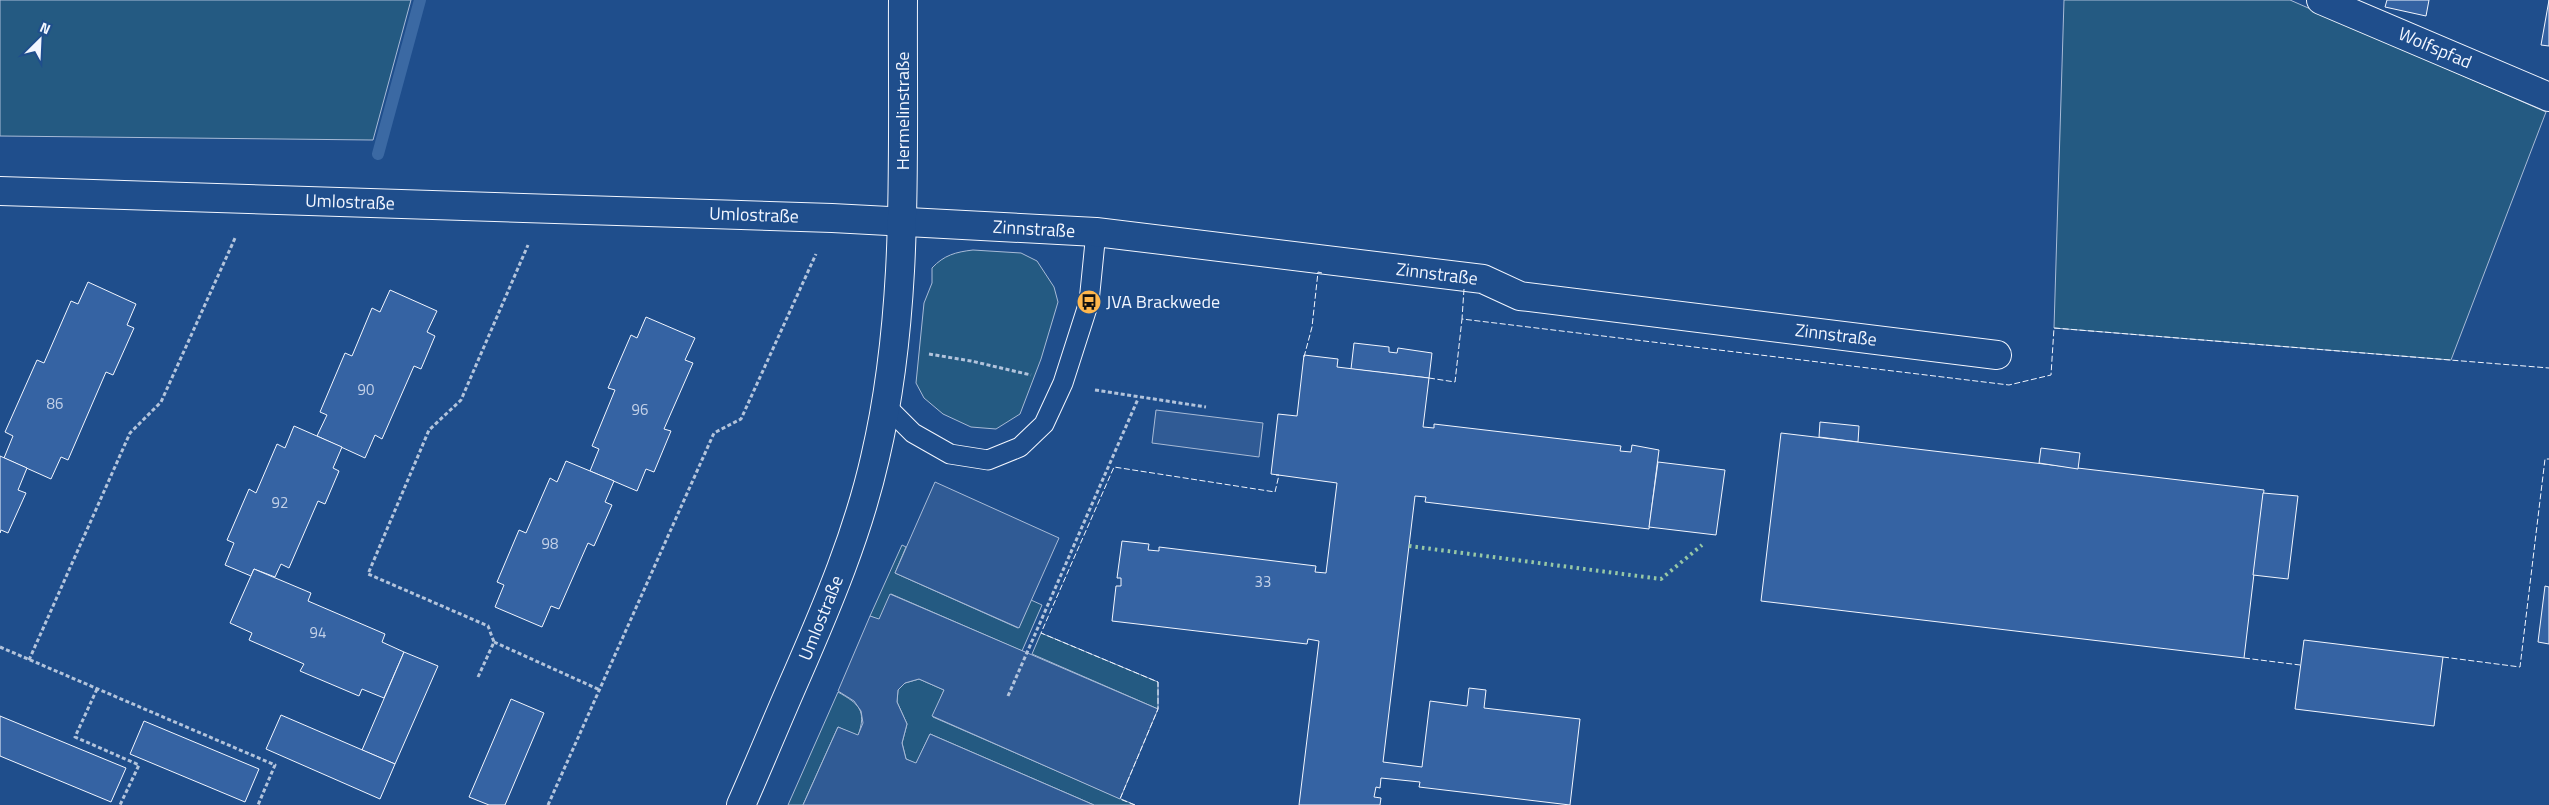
<svg xmlns="http://www.w3.org/2000/svg" width="2549" height="805" font-family="'Titillium Web',sans-serif">
  <rect width="100%" height="100%" fill="#1f4e8c"/>
  <g fill="#245a82" stroke="#a8bbd7">
    <path d="M0 0H411L373 140 0 136Z"/>
    <path d="M2064 0H2290L2546 112 2451 360 2054 328Z"/>
    <path d="M973 250 1021 253 1037 261 1054 287 1058 302 1041 359 1020 414 996 429 971 427 943 414 924 398 916 383 924 303 932 283V268C944 255 956 252 973 250Z"/>
    <path d="M902 545 906 547 895 573 1018 628 1031 600 1042 605 1022 651 891 594 879 620 870 616Z"/>
    <path d="M1041 633 1158 682V709L1032 654Z"/>
    <path d="M919 679 944 690 933 717 1135 805H1094L930 734 916 764 906 759 902 743 907 724 897 702 898 690 905 683Z"/>
    <path d="M838 692C859 704 867 710 858 736L838 727 803 805H788Z"/>
  </g>
  <g fill="#305b95" stroke="#a8bbd7">
    <path d="M1156 410 1263 423 1259 457 1152 443Z"/>
    <path d="M935 482 1059 538 1019 628 895 573Z"/>
    <path d="M890 594 1158 709 1120 799 932 716 944 690 919 679 905 683 898 690 897 702 907 724 902 743 906 759 916 763 930 734 1094 805H803L838 727 858 735 863 723 861 711 854 701 838 691 870 616 879 619Z"/>
  </g>
  <g fill="none" stroke-linecap="round" stroke-linejoin="round">
    <path stroke="#3b69a3" stroke-width="12" d="M378 154 420 0"/>
  </g>
  <g fill="#3563a3" stroke="#f2f6ff">
    <path d="M2387 0H2429L2426 16 2385 7Z"/>
    <path d="M2549 0V46L2541 45Z"/>
    <path d="M88 282 136 304 127 325 134 328 113 375 106 372 68 460 61 457 51 479 4 458 13 436 5 432 37 360 44 363 71 301 78 304Z"/>
    <path d="M390 290 437 311 427 332 435 336 421 369 414 366 382 439 375 435 365 458 317 436 327 415 320 412 345 353 352 356 372 308 380 312Z"/>
    <path d="M646 317 695 338 685 360 693 363 664 429 671 431 654 472 646 469 637 491 590 471 599 449 592 446 615 390 608 388 631 335 637 338Z"/>
    <path d="M1354 343 1389 347V352L1397 353 1398 348 1432 353 1429 378 1351 369Z"/>
    <path d="M1304 355 1338 359 1337 367 1429 378 1423 427 1434 428V424L1621 446 1620 451 1631 452 1632 445 1659 450 1649 529 1425 502 1426 497 1415 496 1383 762 1422 767 1430 701 1467 706 1469 688 1486 690 1484 708 1580 719 1570 805 1419 787 1420 782 1381 778 1380 788 1376 787 1374 797 1381 798 1380 805H1299L1319 641 1308 639 1307 644 1112 621 1116 586H1121V578H1117L1122 541 1149 544 1148 550 1159 551V547L1316 566 1315 572 1326 573 1337 483 1271 474 1278 414 1297 416Z"/>
    <path d="M1820 422 1859 426 1858 442 1819 437Z"/>
    <path d="M294 426 342 447 333 468 339 471 325 504 318 501 289 568 281 564 275 577 254 569 251 576 225 565 234 543 227 540 249 489 256 493 277 444 285 448Z"/>
    <path d="M1781 433 2264 490 2244 658 1761 601Z"/>
    <path d="M2041 448 2080 453 2078 469 2039 463Z"/>
    <path d="M0 456 27 468 18 490 26 493 8 533 1 530 0 533Z"/>
    <path d="M566 461 614 481 605 502 612 505 594 546 588 543 559 609 551 606 542 627 495 607 504 585 497 582 519 530 526 533 550 478 557 482Z"/>
    <path d="M1658 462 1725 470 1716 535 1649 527Z"/>
    <path d="M2263 493 2298 496 2288 579 2253 575Z"/>
    <path d="M254 569 311 593 308 601 385 634 382 642 404 652 384 698 362 689 359 696 300 671 304 664 249 640 252 633 230 623Z"/>
    <path d="M2545 586 2549 587V644L2538 642Z"/>
    <path d="M2304 640 2443 657 2434 726 2295 709Z"/>
    <path d="M404 652 438 666 395 764 362 750Z"/>
    <path d="M511 699 544 713 505 805H489L469 797Z"/>
    <path d="M281 715 395 764 380 799 266 749Z"/>
    <path d="M0 716 126 768 111 802 0 756Z"/>
    <path d="M144 721 259 769 245 802 130 754Z"/>
  </g>
  <g fill="none" stroke-linecap="round" stroke-linejoin="round">
    <defs>
      <path id="lane" d="M886 406 913 433 950 454 988 460 1020 447 1044 424 1063 383 1089 302 1096 232"/>
      <g id="street">
        <path d="M2321 0 2549 97"/>
        <path d="M0 191 832 218 1096 232 1483 279 1520 296 1997 355"/>
        <path d="M741 805C760 762 778 718 797 675 828 604 858 533 875 458 910 309 902 153 903 0"/>
      </g>
    </defs>
    <use href="#lane" stroke="#f2f6ff" stroke-width="21"/>
    <use href="#street" stroke="#f2f6ff" stroke-width="30"/>
    <g stroke="#b3c4dc" stroke-width="3" stroke-dasharray="4 2.5" stroke-linecap="butt">
      <path d="M929 354 971 361 1031 375"/>
      <path d="M1095 390 1206 407"/>
      <path d="M494 642 600 690"/>
      <path d="M0 647 275 765 258 805"/>
      <path d="M29 660 130 433 161 402 236 236"/>
      <path d="M478 677 494 642 488 626 368 574 429 430 461 400 528 245"/>
      <path d="M97 689 75 737 139 765 120 805"/>
      <path d="M1008 696 1138 399"/>
      <path d="M548 805 714 433 741 419 816 254"/>
    </g>
    <use href="#lane" stroke="#1f4e8c" stroke-width="19"/>
    <use href="#street" stroke="#1f4e8c" stroke-width="28"/>
    <path stroke="#97c8a6" stroke-width="4" stroke-dasharray="2.5 4" stroke-linecap="butt" d="M1409 546 1661 579 1702 545"/>
    <g stroke="#f2f6ff" stroke-width="1" stroke-dasharray="6 2.5" stroke-linecap="butt">
      <path d="M1464 289 1462 319 2009 385 2051 375 2054 328 2549 368"/>
      <path d="M1304 357 1312 327 1318 272 1322 273"/>
      <path d="M1429 378 1455 382 1462 319"/>
      <path d="M2443 657 2520 667 2545 459H2549"/>
      <path d="M2244 658 2300 665"/>
      <path d="M1135 805 1120 799 1158 709V682L1041 633 1114 467 1275 492 1279 475H1276"/>
    </g>
  </g>
  <defs>
    <symbol id="bus-disc" viewBox="-11 -11 22 22"><circle r="9.5" fill="#ffb74d" stroke="#1f4e8c"/><path d="M-5-6H5V4H4V6H2V4H-2V6H-4V4H-5ZM-3.5-4V0h7V-4ZM-3.5 1.2v1.5H-2V1.2ZM2 1.2v1.5H3.5V1.2Z" fill="#111"/></symbol>
  </defs>
  <g fill-rule="evenodd">
    <use href="#bus-disc" x="1075" y="288" width="28" height="28"/>
  </g>
  <g text-anchor="middle" stroke-width="4" stroke-linejoin="round" paint-order="stroke">
    <g font-size="15" fill="#c3d1e8">
      <text x="366" y="395">90</text>
      <text x="55" y="409">86</text>
      <text x="640" y="415">96</text>
      <text x="280" y="508">92</text>
      <text x="550" y="549">98</text>
      <text x="1263" y="587">33</text>
      <text x="318" y="638">94</text>
    </g>
    <g font-size="18" fill="#f2f6ff" stroke="#1f4e8c">
      <text transform="translate(2435 48) rotate(23)" y="6">Wolfspfad</text>
      <text transform="translate(903 111) rotate(-90)" y="6">Hermelinstraße</text>
      <text transform="translate(350 202) rotate(2)" y="6">Umlostraße</text>
      <text transform="translate(754 215) rotate(2)" y="6">Umlostraße</text>
      <text transform="translate(1034 229) rotate(3)" y="6">Zinnstraße</text>
      <text transform="translate(1437 274) rotate(7)" y="6">Zinnstraße</text>
      <text transform="translate(1836 335) rotate(7)" y="6">Zinnstraße</text>
      <text transform="translate(821 618) rotate(-68)" y="6">Umlostraße</text>
    </g>
    <g font-size="18" fill="#f2f6ff" stroke="#1f4e8c" text-anchor="start">
      <text x="1106" y="308">JVA Brackwede</text>
    </g>
  </g>
  <g transform="translate(40 40) rotate(24)" stroke="#1f4e8c" stroke-width="4" paint-order="stroke">
  <path d="M0-4L9 19L0 12L-9 19Z" fill="#f2f6ff"/>
  <text y="-8" font-size="14" font-weight="bold" text-anchor="middle" fill="#f2f6ff">N</text>
  </g>
</svg>
